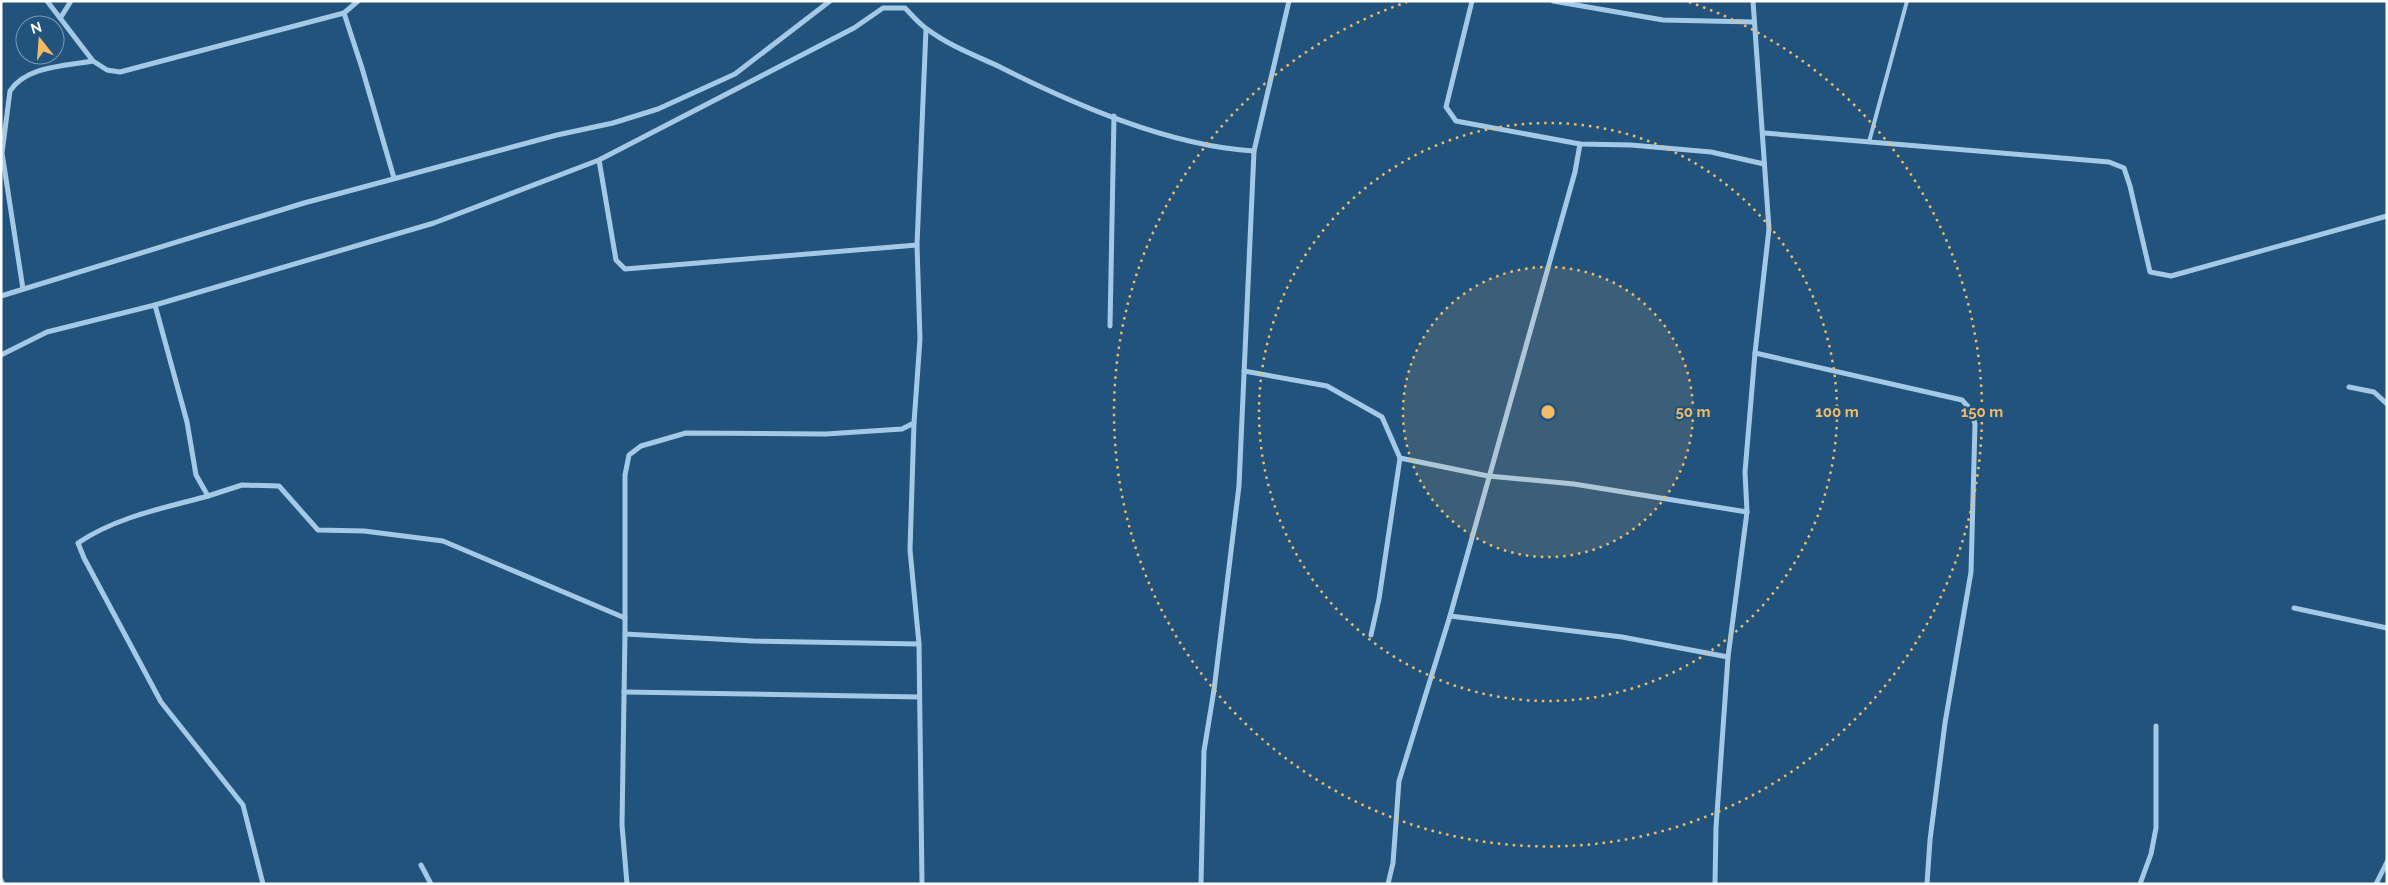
<svg xmlns="http://www.w3.org/2000/svg" width="2388" height="885" viewBox="0 0 2388 885" font-family="Raleway,sans-serif">
  <style>
    .lines { fill: none; stroke-linecap: round; stroke-linejoin: round }
    .lane { stroke: #a4c9e6; stroke-width: 4 }
    .street { stroke: #a4c9e6; stroke-width: 5 }
    .ring { fill: none; stroke: #f3bb66; stroke-width: 2.5; stroke-dasharray: 2.5 5 }
    .centre { fill: #f3bb66; stroke: #21537d; stroke-width: 2.5 }
    .ring-label { font-size: 15px; text-anchor: middle; font-weight: bold; fill: #f3bb66; stroke: #21537d; stroke-width: 4.5; stroke-linejoin: round; paint-order: stroke }
  </style>
  <rect width="100%" height="100%" fill="#21537d"/>
  <g class="lines">
    <!-- lane -->
    <polyline class="lane" points="1869,142 1907,1"/>
    <!-- street -->
    <g class="street">
      <polyline points="47,1 93,61 107,70 120,72 344,13 358,1"/>
      <polyline points="1472,1 1446,107 1456,121 1580,144 1631,145 1711,152 1764,164"/>
      <polyline points="1553,1 1663,20 1754,22"/>
      <polyline points="344,13 362,68 394,178"/>
      <polyline points="61,17 71,1"/>
      <polyline points="1764,133 2109,162 2124,168 2130,186 2150,272 2171,276 2387,216"/>
      <polyline points="599,160 616,260 625,269 917,245"/>
      <path d="M23,289L2,153L10,91C26,66 66,66 93,61"/>
      <polyline points="1,296 304,203 557,135 613,123 658,109 735,74 830,1"/>
      <polyline points="155,305 187,422 196,475 208,496 242,485 279,486 318,530 364,531 443,541 625,618"/>
      <polyline points="1110,326 1114,116"/>
      <polyline points="1755,353 1962,400 1971,410 1975,424 1971,572 1945,723 1930,840 1927,884"/>
      <path d="M1,355L47,332L155,305L434,223L599,160L854,28L883,8H905C912,15 919,24 927,29C948,45 974,55 998,66C1073,104 1169,146 1254,151"/>
      <polyline points="1244,371 1327,386 1382,417 1400,458 1488,476 1574,484 1747,512"/>
      <polyline points="2349,387 2374,392 2387,404"/>
      <polyline points="914,423 910,550 919,644 922,884"/>
      <path d="M208,496C164,508 116,517 78,543L84,558L161,702L243,805L263,884"/>
      <polyline points="2294,608 2387,628"/>
      <polyline points="1450,616 1622,637 1728,657"/>
      <polyline points="625,634 753,641 919,644"/>
      <polyline points="1371,635 1379,599 1400,458"/>
      <polyline points="624,692 919,697"/>
      <polyline points="421,865 431,884"/>
      <polyline points="1,880 3,884"/>
      <polyline points="627,884 622,825 625,634 625,475 629,455 641,446 686,433 826,434 902,429 914,423 920,339 917,245 926,29"/>
      <polyline points="1201,884 1204,751 1214,690 1239,486 1254,151 1289,1"/>
      <polyline points="1388,884 1393,863 1399,781 1450,616 1575,172 1580,144"/>
      <polyline points="1715,884 1716,828 1728,657 1747,512 1745,472 1755,353 1769,229 1753,1"/>
      <polyline points="2140,884 2151,854 2156,828 2156,726"/>
      <polyline points="2376,884 2387,862"/>
    </g>
  </g>
  <!-- distance rings -->
  <circle cx="1548" cy="412" r="145" fill="#f3bb66" fill-opacity=".12"/>
  <g class="ring">
    <circle cx="1548" cy="412" r="145"/>
    <circle cx="1548" cy="412" r="289"/>
    <path d="M1689 2A434 434 0 1 1 1407 2"/>
  </g>
  <circle cx="1548" cy="412" r="8" class="centre"/>
  <g class="ring-label">
    <text x="1693" y="417">50 m</text>
    <text x="1837" y="417">100 m</text>
    <text x="1982" y="417">150 m</text>
  </g>
  <!-- border -->
  <rect width="2388" height="885" fill="none" stroke="#ffffff" stroke-width="5"/>
  <!-- north arrow -->
  <g transform="translate(40 40) rotate(343)"><circle r="24" fill="#21537d" stroke="#7a98b1"/>
  <path d="M0-4L9 19L0 12L-9 19Z" fill="#f3bb66"/>
  <text y="-8" font-size="14" font-weight="bold" text-anchor="middle" fill="#ffffff">N</text>
  </g>
</svg>
